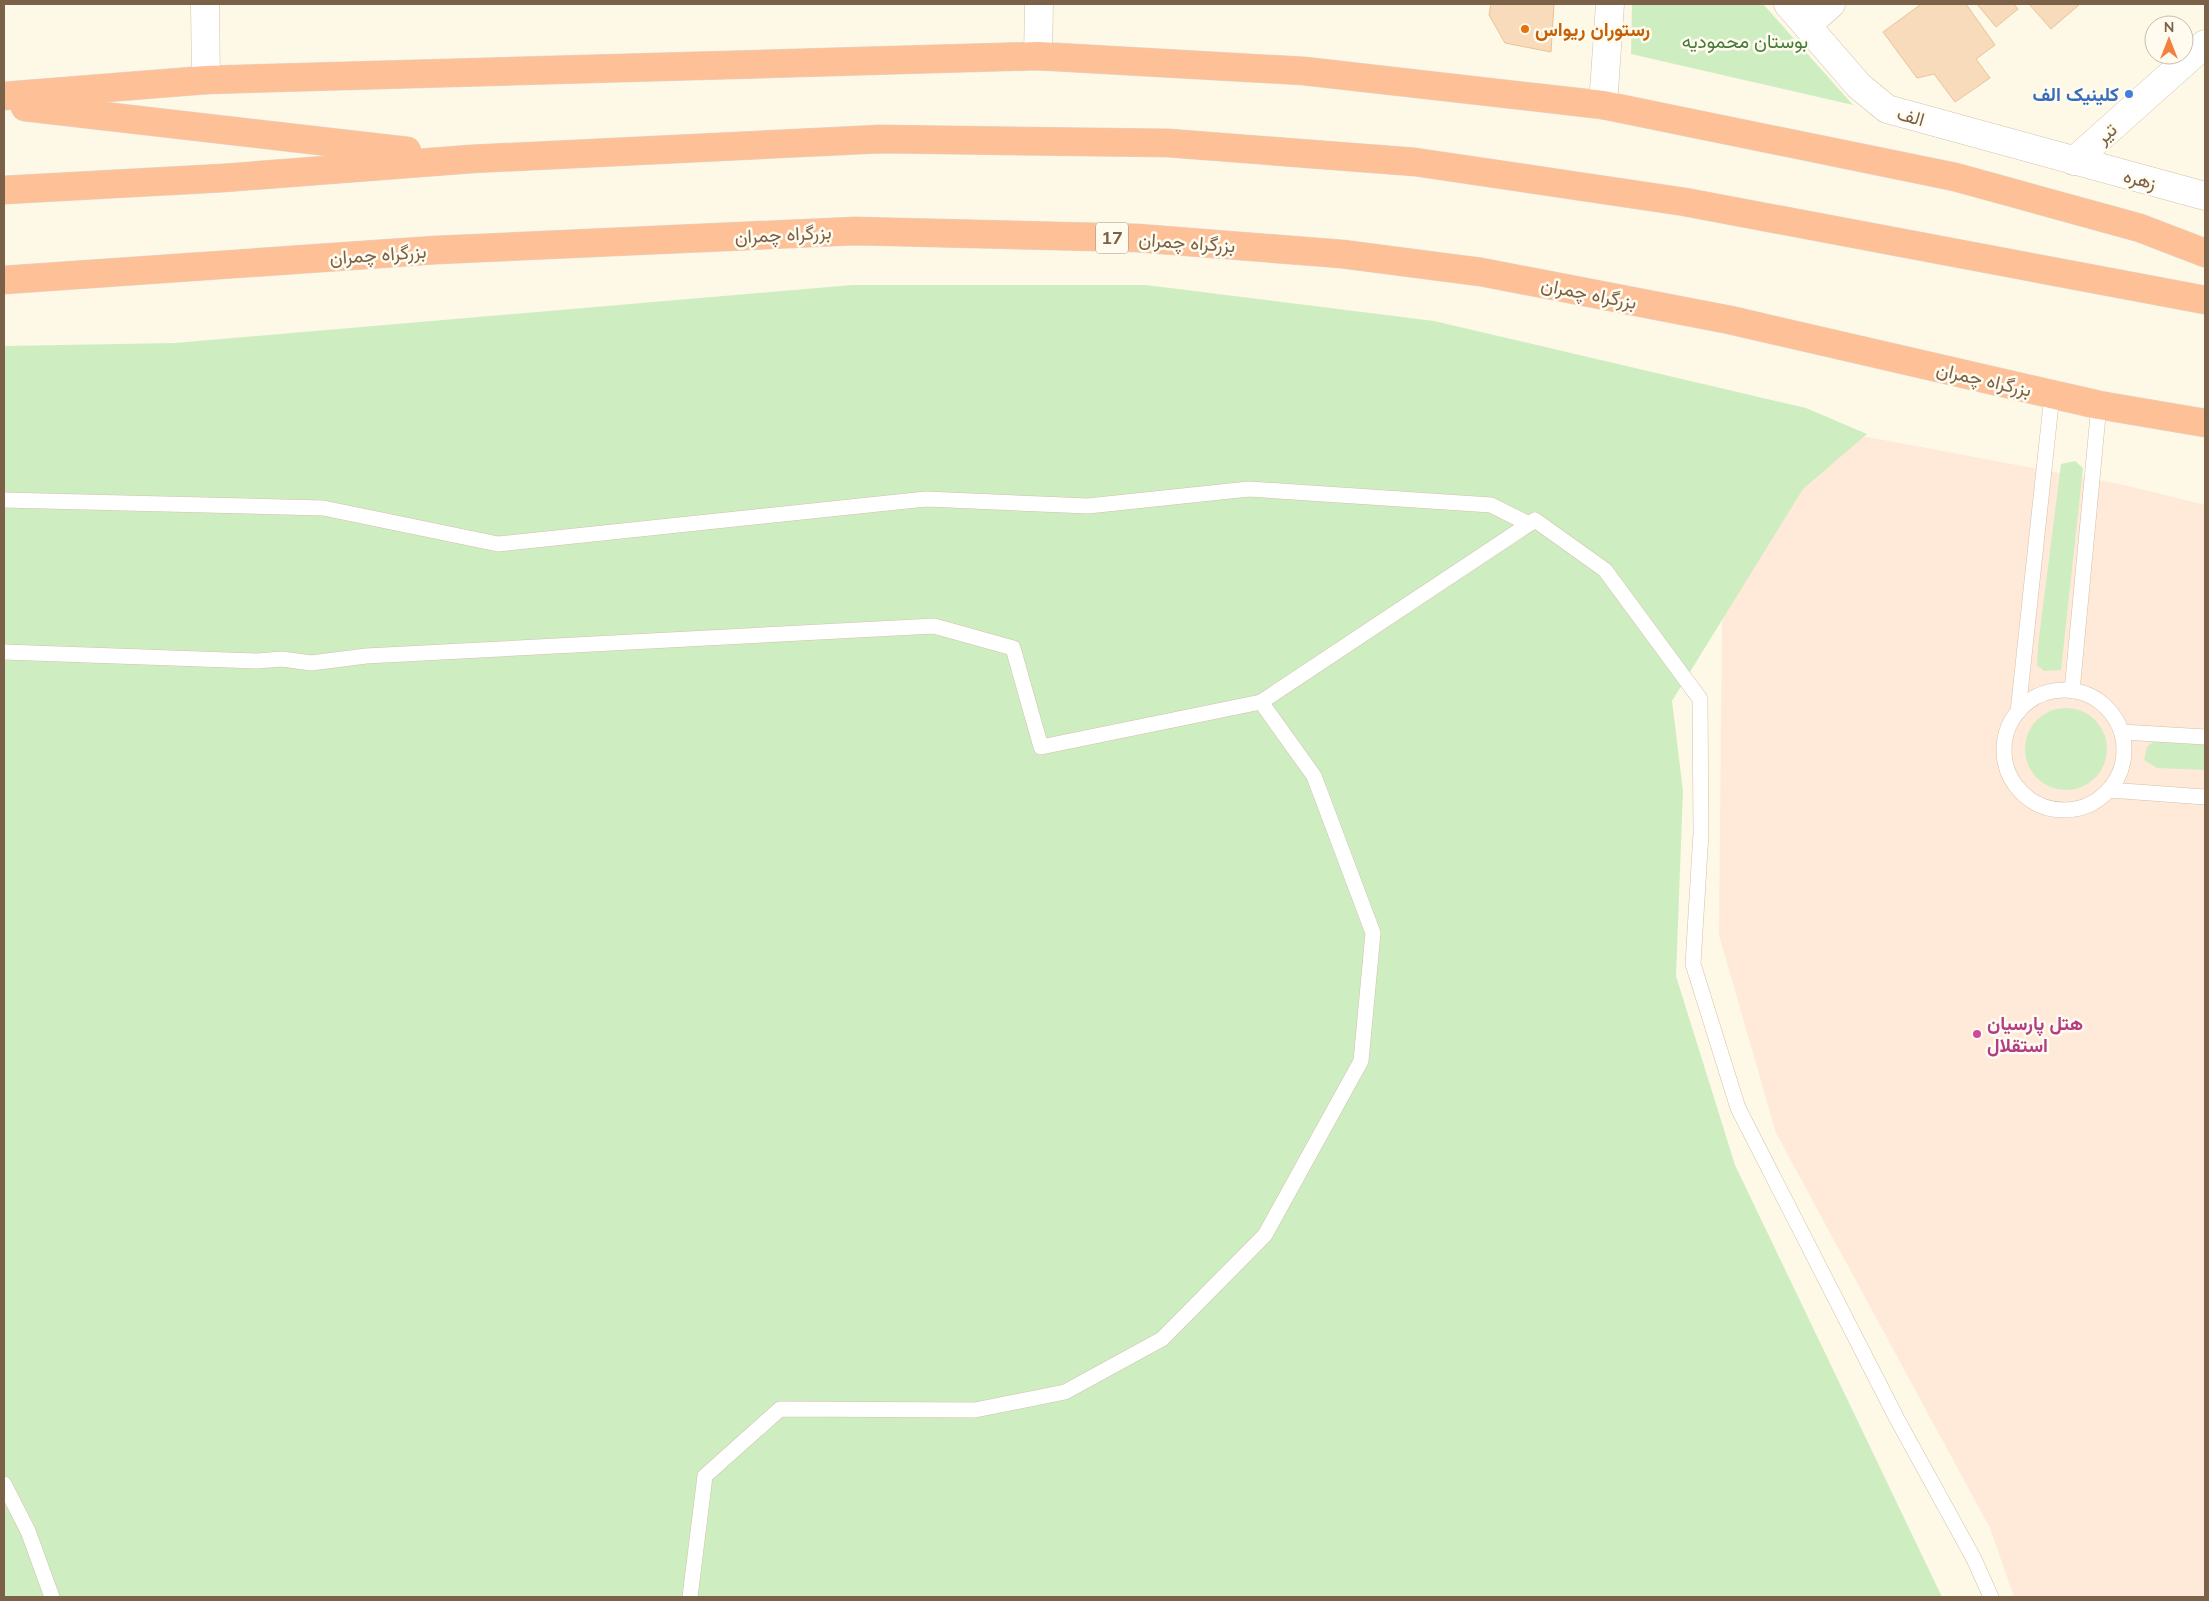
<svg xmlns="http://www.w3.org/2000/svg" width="2209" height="1601" viewBox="0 0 2209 1601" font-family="Mulish,Vazirmatn,sans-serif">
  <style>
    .commercial { fill: #ffe9d9 }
    .green { fill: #ceeec2 }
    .building { fill: #f7dbba; stroke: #ebc399 }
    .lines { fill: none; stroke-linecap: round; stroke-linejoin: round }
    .lane-casing { stroke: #d2c1aa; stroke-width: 16 }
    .street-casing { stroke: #d2c1aa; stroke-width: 29 }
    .secondary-casing { stroke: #d5c2a7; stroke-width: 29 }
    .highway-casing { stroke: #dfd9d3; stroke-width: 29 }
    .lane { stroke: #fff; stroke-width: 15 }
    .street { stroke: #fff; stroke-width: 28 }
    .secondary { stroke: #fff; stroke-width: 28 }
    .highway { stroke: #fec097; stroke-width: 28 }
    .food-dot { fill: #e8710a; stroke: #fffbee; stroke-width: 2 }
    .shop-dot { fill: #3f7fe0; stroke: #fffbee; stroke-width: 2 }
    .hotel-dot { fill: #d1479c; stroke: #fffbee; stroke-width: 2 }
    .labels { text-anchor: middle; stroke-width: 5; stroke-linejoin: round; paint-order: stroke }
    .shield { fill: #fffbee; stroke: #a38f79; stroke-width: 1 }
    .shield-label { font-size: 18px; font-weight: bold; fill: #7b6147 }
    .food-label { font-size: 19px; font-weight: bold; fill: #c56008; stroke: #fffbee; text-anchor: start }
    .park-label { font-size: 19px; fill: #467b3c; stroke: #fffbee }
    .shop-label { font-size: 19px; font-weight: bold; fill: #366cbe; stroke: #fffbee; text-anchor: end }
    .street-label { font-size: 19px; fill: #7b6147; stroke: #fffbee }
    .hotel-label { font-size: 19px; font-weight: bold; fill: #b23c85; stroke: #fffbee; text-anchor: start }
  </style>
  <rect width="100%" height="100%" fill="#fef8e6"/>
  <!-- commercial -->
  <polygon class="commercial" points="1724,410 2124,485 2205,505 2205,1597 2014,1597 1990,1528 1776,1133 1719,935"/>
  <!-- green -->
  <g class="green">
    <polygon points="1632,4 1763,4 1853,105 1631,54"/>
    <polygon points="852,285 1146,285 1434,321 1806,408 1867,434 1803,489 1672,701 1683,791 1676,976 1735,1165 1942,1597 4,1597 4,346 175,343"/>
    <polygon points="2075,461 2083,468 2061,670 2044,671 2037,665 2038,646 2061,464"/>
    <circle cx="2066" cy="749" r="41"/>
    <polygon points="2156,739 2205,744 2205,770 2157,768 2144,760 2147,747"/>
  </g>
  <!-- building -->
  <g class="building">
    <polygon points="1491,4 1554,4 1551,52 1505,43 1489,15"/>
    <polygon points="1919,4 1966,4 1995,45 1976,59 1990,78 1955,102 1934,74 1917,78 1883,32 1920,5"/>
    <polygon points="1977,4 2014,4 2018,9 1996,27"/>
    <polygon points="2029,4 2080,4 2051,29"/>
  </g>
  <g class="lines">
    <defs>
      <g id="lane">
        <polyline points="4,500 323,508 498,544 926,499 1088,506 1249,489 1491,505 1529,524"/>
        <polyline points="4,652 257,661 282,659 311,663 366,656 934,626 1013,648 1041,747 1261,702 1314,776 1373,933 1361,1061 1265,1235 1162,1339 1065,1392 975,1410 780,1409 705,1476 690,1597"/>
        <circle cx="2064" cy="750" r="60"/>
        <polyline points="2072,691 2099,405"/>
        <polyline points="1261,702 1535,520 1605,570 1700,699 1701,833 1693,964 1738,1108 1897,1419 1974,1559 1991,1597"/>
        <polyline points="2018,712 2052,395"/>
        <polyline points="2122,732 2205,737"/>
        <polyline points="2109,790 2205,797"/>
        <polyline points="4,1484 28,1531 52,1597"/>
      </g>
      <g id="street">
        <polyline points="1788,4 1859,86 1887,109 2205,196"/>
        <polyline points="1807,25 1831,4"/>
        <polyline points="2074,161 2205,44"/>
      </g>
      <g id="secondary">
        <polyline points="205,4 206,80"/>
        <polyline points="1038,56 1039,4"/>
        <polyline points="1603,105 1610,4"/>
      </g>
      <g id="highway">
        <polyline points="4,96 206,80 1038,56 1304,71 1603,105 1955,177 2140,228 2205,253"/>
        <polyline points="25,107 407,151"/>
        <polyline points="4,190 223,178 471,159 881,139 1168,143 1415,162 1685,202 2205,300"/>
        <polyline points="4,280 436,250 855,231 1137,238 1342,254 1481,272 1730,320 2099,405 2205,423"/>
      </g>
    </defs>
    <!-- lane casing -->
    <use href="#lane" class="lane-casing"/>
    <!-- street casing -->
    <use href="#street" class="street-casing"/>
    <!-- secondary casing -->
    <use href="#secondary" class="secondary-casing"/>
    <!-- highway casing -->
    <use href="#highway" class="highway-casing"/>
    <!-- lane -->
    <use href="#lane" class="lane"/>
    <!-- street -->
    <use href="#street" class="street"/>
    <!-- secondary -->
    <use href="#secondary" class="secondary"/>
    <!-- highway -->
    <use href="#highway" class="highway"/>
  </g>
  <!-- markers -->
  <circle class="food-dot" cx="1525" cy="29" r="5"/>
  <circle class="shop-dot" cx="2129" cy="94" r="5"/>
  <circle class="hotel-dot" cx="1977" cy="1034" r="5"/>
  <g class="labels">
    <!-- shield labels -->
    <rect class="shield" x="1096" y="222.5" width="32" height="31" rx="4"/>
    <g class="shield-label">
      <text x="1112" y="244">17</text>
    </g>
    <!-- food labels -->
    <g class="food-label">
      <text x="1535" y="36">رستوران ریواس</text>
    </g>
    <!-- park labels -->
    <g class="park-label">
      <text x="1745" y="48">بوستان محمودیه</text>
    </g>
    <!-- shop labels -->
    <g class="shop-label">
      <text x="2119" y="101">کلینیک الف</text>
    </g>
    <!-- street labels -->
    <g class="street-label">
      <text transform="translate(1911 116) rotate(16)" y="7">الف</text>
      <text transform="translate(2106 133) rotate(-42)" y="7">تیر</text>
      <text transform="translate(2140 179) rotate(15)" y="7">زهره</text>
      <text transform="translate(783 234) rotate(-3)" y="7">بزرگراه چمران</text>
      <text transform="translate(1187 242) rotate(4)" y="7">بزرگراه چمران</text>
      <text transform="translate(378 254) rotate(-4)" y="7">بزرگراه چمران</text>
      <text transform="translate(1589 293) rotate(11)" y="7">بزرگراه چمران</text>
      <text transform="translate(1984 379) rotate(13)" y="7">بزرگراه چمران</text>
    </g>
    <!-- hotel labels -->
    <g class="hotel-label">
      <text x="1987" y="1030">هتل پارسیان<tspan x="1987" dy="22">استقلال</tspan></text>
    </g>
  </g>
  <!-- border -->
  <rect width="2209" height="1601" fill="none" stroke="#7b6147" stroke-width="10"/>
  <!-- north arrow -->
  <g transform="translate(2169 40)"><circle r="24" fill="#fffbee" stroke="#cabdab"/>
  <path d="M0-4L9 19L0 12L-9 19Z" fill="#f4803f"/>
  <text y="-8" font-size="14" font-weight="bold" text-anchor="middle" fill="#7b6147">N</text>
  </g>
</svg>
